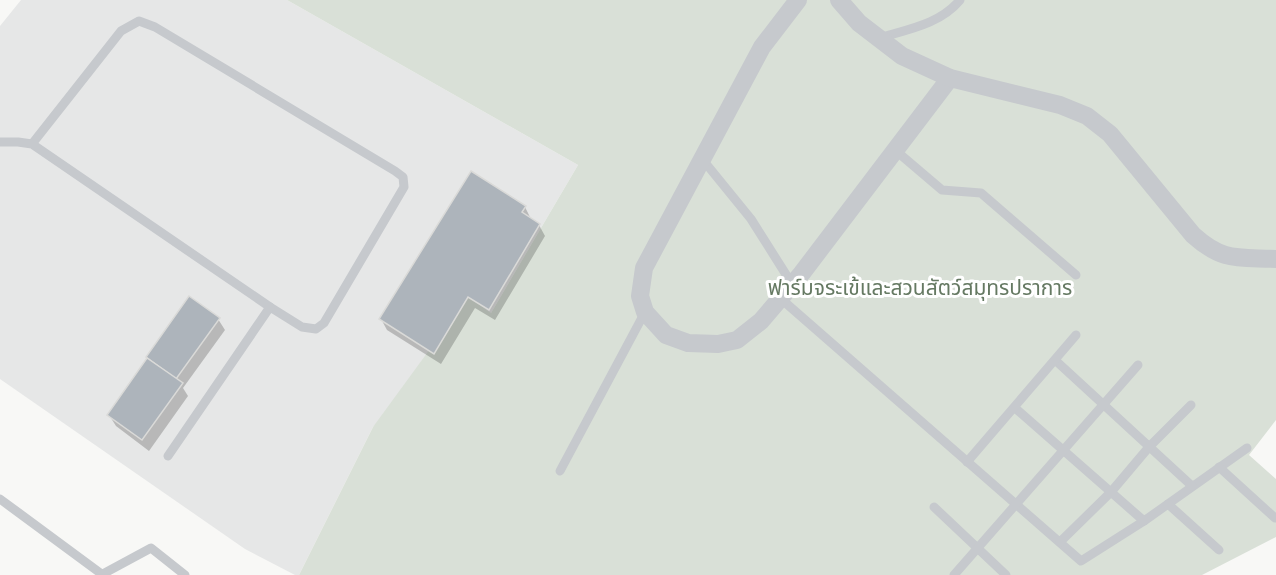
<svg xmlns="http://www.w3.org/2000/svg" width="1276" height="575" viewBox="0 0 1276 575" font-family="Quicksand,'Noto Sans Thai',sans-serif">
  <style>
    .built { fill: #e6e7e7 }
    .green { fill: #d9e0d7 }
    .shadow { fill: #0003 }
    .building { fill: #adb4bb; stroke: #dadad8; stroke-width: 1.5 }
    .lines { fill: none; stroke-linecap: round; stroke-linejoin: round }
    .lane { stroke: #c6c9cd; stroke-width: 9 }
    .street { stroke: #c6c9cd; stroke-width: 18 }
    .labels { text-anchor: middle; stroke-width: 6; stroke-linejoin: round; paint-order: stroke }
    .park-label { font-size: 21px; fill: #657962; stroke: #fff }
  </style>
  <rect width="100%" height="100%" fill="#f8f8f6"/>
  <!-- built -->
  <polygon class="built" points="21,0 287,0 578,165 491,313 373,427 299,575 295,575 245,549 0,379 0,26"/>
  <!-- green -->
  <polygon class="green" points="287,0 1276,0 1276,420 1249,455 1276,479 1276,537 1202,575 299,575 373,427 468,297 491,313 578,165"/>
  <!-- shadow -->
  <g class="shadow">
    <polygon points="525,207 531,219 539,225 545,236 495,320 475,308 441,364 387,330 381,319"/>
    <polygon points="218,319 225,330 183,388 188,396 149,451 116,426 109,415 149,359 148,357"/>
  </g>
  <!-- building -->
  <g class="building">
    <polygon points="471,171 526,206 522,212 540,224 489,310 468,297 434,354 379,319"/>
    <polygon points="189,296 220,318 176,379 146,357"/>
    <polygon points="147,358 183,383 142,440 107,415"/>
  </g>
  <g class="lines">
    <!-- lane -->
    <g class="lane">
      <path d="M879,38C909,29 940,24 960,0"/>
      <polyline points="0,142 18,142 32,144 270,307 302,327 316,329 324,323 404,187 403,177 395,171 155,27 139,21 121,31 32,144"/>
      <polyline points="895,150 942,190 981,193 1076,275"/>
      <polyline points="703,160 751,219 792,284"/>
      <polyline points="780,298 1081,561 1144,521 1247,448"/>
      <polyline points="1055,360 1192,486"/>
      <polyline points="1015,408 1144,521"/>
      <polyline points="168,456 270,307"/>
      <polyline points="967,462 1076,335"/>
      <polyline points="1219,467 1275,518"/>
      <polyline points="560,471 645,312"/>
      <polyline points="0,499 103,575"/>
      <polyline points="1168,504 1219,550"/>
      <polyline points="934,507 1006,575"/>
      <polyline points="1060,542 1111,492 1149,447 1191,405"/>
      <polyline points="101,575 151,548 185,575"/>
      <polyline points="954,575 1138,365"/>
    </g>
    <!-- street -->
    <g class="street">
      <polyline points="798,0 762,47 644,268 640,296 645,312 666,335 688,343 718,344 737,340 761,321 802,273 950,78"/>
      <path d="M839,0L859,23L902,56L950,78L1060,105L1087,116L1110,134L1193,235C1223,262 1237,257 1276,259"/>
    </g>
  </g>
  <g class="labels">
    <!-- park labels -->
    <g class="park-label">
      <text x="920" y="295">ฟาร์มจระเข้และสวนสัตว์สมุทรปราการ</text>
    </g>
  </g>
</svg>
